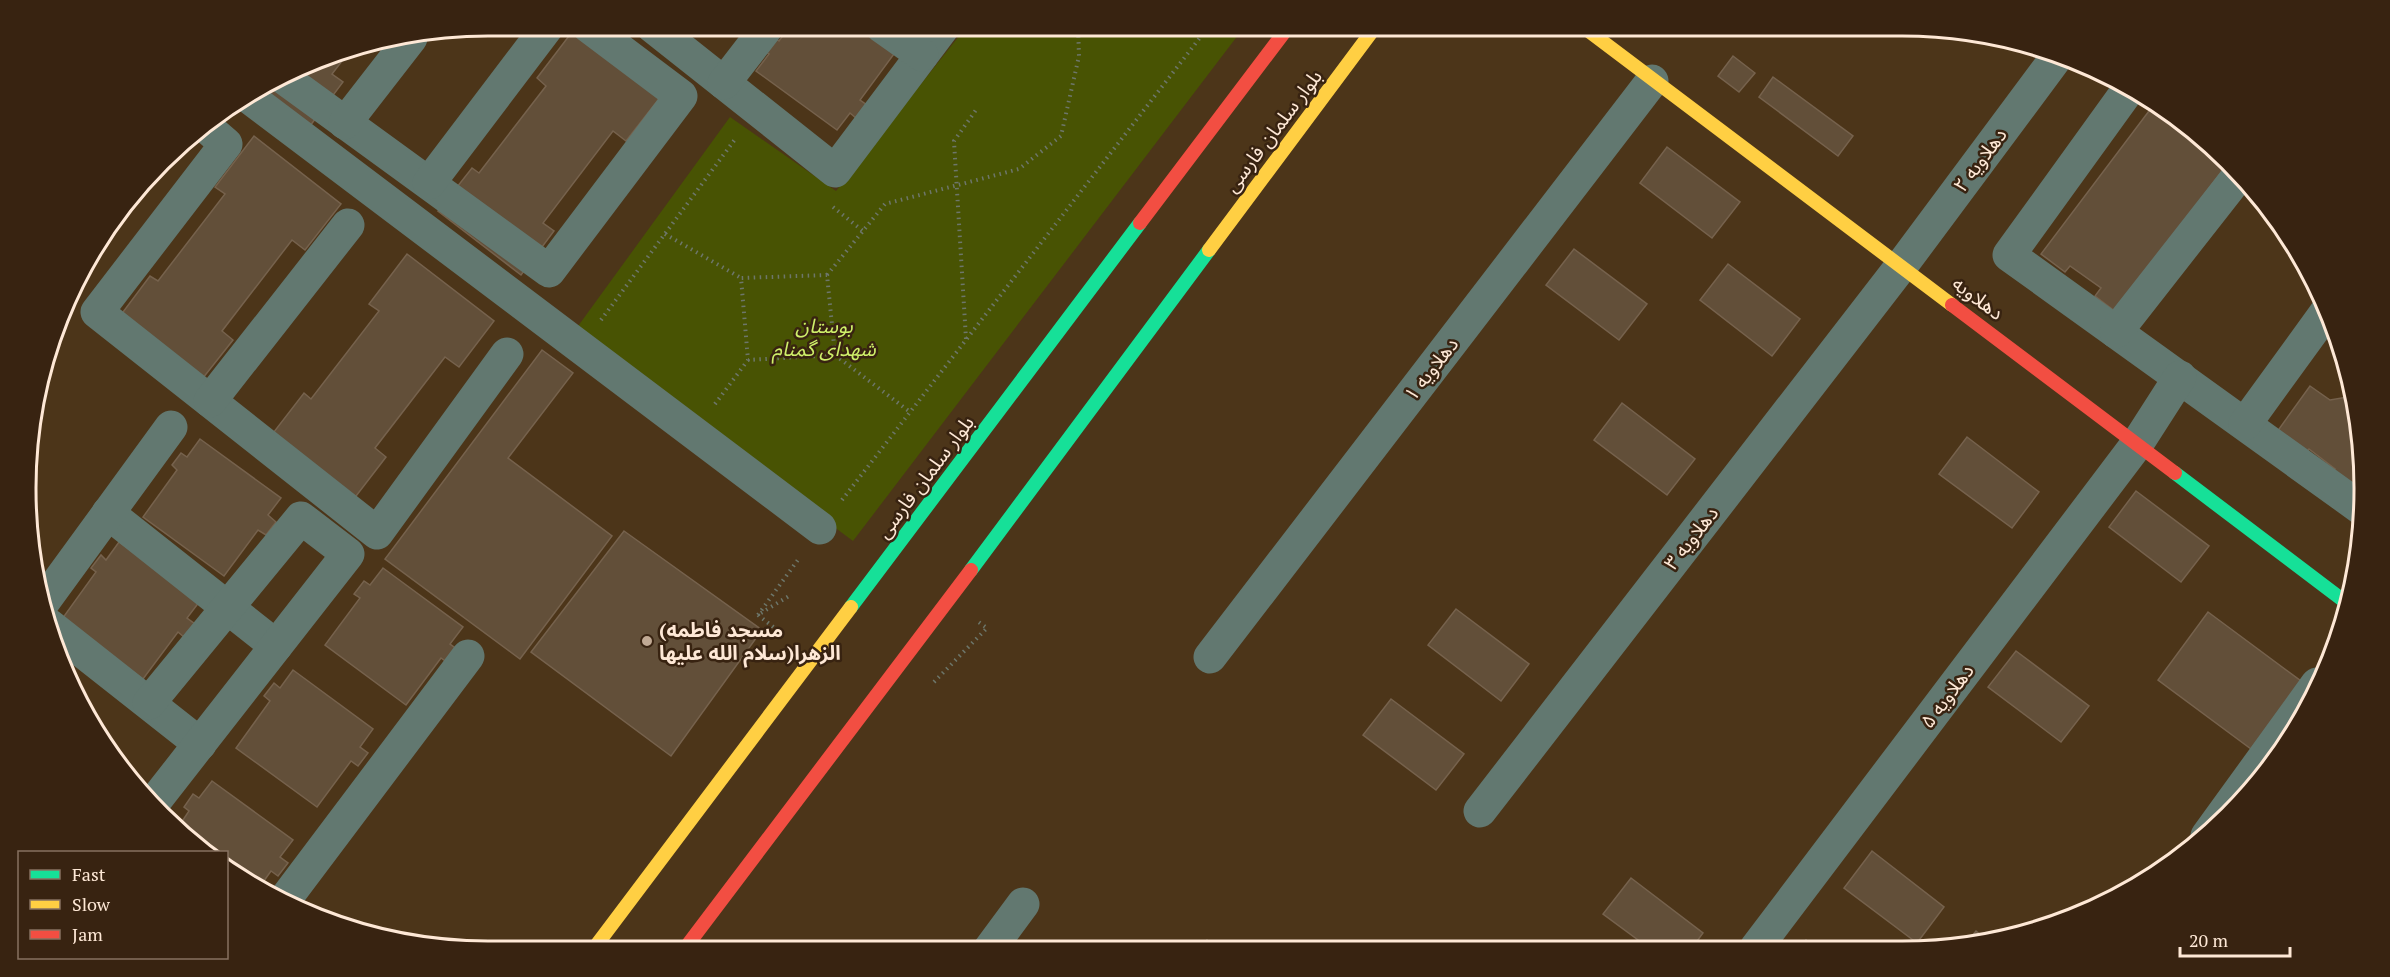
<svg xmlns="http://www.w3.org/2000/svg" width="2390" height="977" viewBox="0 0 2390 977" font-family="'PT Serif','Noto Sans Arabic',serif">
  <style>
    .green { fill: #485303 }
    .building { fill: #624f39; stroke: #76624d; stroke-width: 1.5 }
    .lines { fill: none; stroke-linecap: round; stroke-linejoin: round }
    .path { stroke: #6d766a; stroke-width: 4; stroke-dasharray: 1.5 4.5; stroke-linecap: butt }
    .street { stroke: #627870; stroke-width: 33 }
    .fast { stroke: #16e098; stroke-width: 14 }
    .slow { stroke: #ffcf43; stroke-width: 14 }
    .jam { stroke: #f24e42; stroke-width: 14 }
    .poi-dot { fill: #c0a994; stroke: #382311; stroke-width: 2 }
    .labels { text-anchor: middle; stroke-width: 5; stroke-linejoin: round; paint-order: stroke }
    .street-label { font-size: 20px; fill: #fee8d6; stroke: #382311 }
    .park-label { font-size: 20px; font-style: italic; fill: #cff06a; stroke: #382311 }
    .poi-label { font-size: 20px; font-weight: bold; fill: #fee8d6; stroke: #382311; text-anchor: start }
    .rim { fill: none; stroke: #fee8d6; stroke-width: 3 }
  </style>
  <rect width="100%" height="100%" fill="#4c3519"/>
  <!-- green -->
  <polygon class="green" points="967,26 1245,26 853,541 573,333 730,117 836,191"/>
  <!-- building -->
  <g class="building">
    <polygon points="790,26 857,26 894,54 860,100 867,105 857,119 850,113 837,130 756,71 769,54 763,50 773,37 779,41"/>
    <polygon points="575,28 662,95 626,141 613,131 543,223 554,231 521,275 438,211 472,168 479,173 546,86 537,78"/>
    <polygon points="352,48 332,74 343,82 310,126 259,87 339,50"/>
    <polygon points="1733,56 1755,73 1739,92 1718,76"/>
    <polygon points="1773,77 1853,136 1838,156 1759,97"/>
    <polygon points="2155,103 2207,140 2228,163 2116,312 2095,296 2101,288 2070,266 2065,272 2041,254"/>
    <polygon points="254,136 341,204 305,250 292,240 222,331 233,340 199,383 117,320 150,276 158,281 225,194 215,187"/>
    <polygon points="1667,147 1740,202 1712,238 1640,183"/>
    <polygon points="1574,249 1647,304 1619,340 1546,285"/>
    <polygon points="407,254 494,321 459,367 445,357 375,448 386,457 353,500 270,437 304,393 311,399 379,311 369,304"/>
    <polygon points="1728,264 1800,319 1772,356 1700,300"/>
    <polygon points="542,350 573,373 508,458 612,536 520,659 385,559"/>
    <polygon points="2310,386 2330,400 2353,396 2363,458 2363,487 2356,495 2330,476 2335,469 2309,449 2303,457 2274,436"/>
    <polygon points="1622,403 1695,459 1667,495 1594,440"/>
    <polygon points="1967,437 2039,492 2012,528 1939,474"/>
    <polygon points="200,439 281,498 268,515 276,522 266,535 258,530 224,576 143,517 177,470 172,465 181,453 187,457"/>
    <polygon points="2136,491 2209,546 2181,582 2109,527"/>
    <polygon points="624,531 762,630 671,756 531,652"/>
    <polygon points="119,542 200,601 187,618 195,624 185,638 178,632 143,679 62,619 96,572 91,568 101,555 106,560"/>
    <polygon points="383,568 463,627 450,644 458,650 448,663 441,658 406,705 325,645 360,598 354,594 364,581 370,585"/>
    <polygon points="1456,609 1529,664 1501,701 1428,645"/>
    <polygon points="2208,612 2301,681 2251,749 2158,680"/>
    <polygon points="2016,651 2089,706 2061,742 1988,687"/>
    <polygon points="293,670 373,729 360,747 368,753 358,766 351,761 317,807 236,748 270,701 264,696 274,683 280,688"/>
    <polygon points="1391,699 1464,754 1436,790 1363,735"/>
    <polygon points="212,781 293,840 280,857 288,863 278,876 271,871 261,885 226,866 226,852 203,852 179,826 189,811 184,807 193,794 199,798"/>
    <polygon points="1872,851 1944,907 1917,943 1844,888"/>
    <polygon points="1631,878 1703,933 1692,948 1649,948 1603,914"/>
    <polygon points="1976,931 1987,940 1963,947"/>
    <polygon points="1207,940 1219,950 1200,950"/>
    <polygon points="1806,940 1816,948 1800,948"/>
  </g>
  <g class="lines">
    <!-- path -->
    <g class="path">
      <polyline points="833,207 863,231"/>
      <polyline points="665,234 741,278"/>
      <polyline points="827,275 885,204 1019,169 1061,136 1079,56 1078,26"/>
      <polyline points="601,320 736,138"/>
      <polyline points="966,339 954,141 976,110"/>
      <polyline points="835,355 910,412"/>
      <polyline points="715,404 748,360 741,278 827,275 835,355 748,360"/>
      <polyline points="842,500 1209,26"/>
      <polyline points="761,613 789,596"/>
      <polyline points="758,615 800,557"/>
      <polyline points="758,615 786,637"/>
      <polyline points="934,682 987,628 977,621"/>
    </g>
    <!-- street -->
    <g class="street">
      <polyline points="652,26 835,171 944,26"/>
      <polyline points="881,26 922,55"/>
      <polyline points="281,76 549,271 681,96 588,26"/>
      <polyline points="724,83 768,26"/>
      <polyline points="2131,86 2009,255 2362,509"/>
      <polyline points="246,95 820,528"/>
      <polyline points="345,123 411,38"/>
      <polyline points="204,125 226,144 97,312 377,533 507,354"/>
      <polyline points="429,183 548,26"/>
      <polyline points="2116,332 2239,175"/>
      <polyline points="210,401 348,225"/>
      <polyline points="2245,424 2327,311"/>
      <polyline points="108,513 276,646"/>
      <polyline points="42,604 171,427"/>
      <polyline points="49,625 200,744"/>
      <polyline points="1210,657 1652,81"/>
      <polyline points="149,703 301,518 348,554 155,801"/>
      <polyline points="1480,811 1902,265 2059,54"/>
      <polyline points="2207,836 2317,684"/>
      <polyline points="286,898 468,656"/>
      <polyline points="1756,948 2137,444 2180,377"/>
      <polyline points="989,950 1023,904"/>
    </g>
    <!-- fast -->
    <g class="fast">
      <polyline points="2175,473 2348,604"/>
      <polyline points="971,570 1209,250"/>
      <polyline points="851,607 1140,223"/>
    </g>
    <!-- slow -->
    <g class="slow">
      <polyline points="1582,26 1952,305"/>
      <polyline points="1209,250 1376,26"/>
      <polyline points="592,951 851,607"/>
    </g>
    <!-- jam -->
    <g class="jam">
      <polyline points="1140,223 1289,26"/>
      <polyline points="1952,305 2175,473"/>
      <polyline points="683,951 971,570"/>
    </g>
  </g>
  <!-- markers -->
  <circle class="poi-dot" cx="647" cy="641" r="6"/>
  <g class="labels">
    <!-- street labels -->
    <g class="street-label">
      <text transform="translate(1273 131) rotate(-53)" y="7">بلوار سلمان فارسی</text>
      <text transform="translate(1980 160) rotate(-53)" y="7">دهلاویه ۲</text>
      <text transform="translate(1978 298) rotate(37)" y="7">دهلاویه</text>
      <text transform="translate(1431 369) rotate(-52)" y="7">دهلاویه ۱</text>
      <text transform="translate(925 477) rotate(-53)" y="7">بلوار سلمان فارسی</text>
      <text transform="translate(1691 538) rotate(-52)" y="7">دهلاویه ۳</text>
      <text transform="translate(1947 696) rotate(-53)" y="7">دهلاویه ۵</text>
    </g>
    <!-- park labels -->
    <g class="park-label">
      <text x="824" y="333">بوستان<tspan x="824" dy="23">شهدای گمنام</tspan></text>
    </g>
    <!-- poi labels -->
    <g class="poi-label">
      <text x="659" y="637">(مسجد فاطمه<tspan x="659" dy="23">الزهرا(سلام الله علیها</tspan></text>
    </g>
  </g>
  <!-- crop -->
  <path d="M0 0H2390V977H0ZM488 36H1902A452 452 0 0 1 2354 488V489A452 452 0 0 1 1902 941H488A452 452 0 0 1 36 489V488A452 452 0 0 1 488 36Z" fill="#382311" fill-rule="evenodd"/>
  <path class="rim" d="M488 36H1902A452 452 0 0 1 2354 488V489A452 452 0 0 1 1902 941H488A452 452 0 0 1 36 489V488A452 452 0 0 1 488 36Z"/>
  <!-- legend -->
  <rect x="18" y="851" width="210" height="108" fill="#382311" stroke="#877260" stroke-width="1.5"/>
  <rect x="30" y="870" width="30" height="9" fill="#16e098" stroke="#877260" stroke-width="1.5"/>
  <text x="72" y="881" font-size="18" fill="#fee8d6">Fast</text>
  <rect x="30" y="900" width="30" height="9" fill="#ffcf43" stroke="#877260" stroke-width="1.5"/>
  <text x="72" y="911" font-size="18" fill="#fee8d6">Slow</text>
  <rect x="30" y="930" width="30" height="9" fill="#f24e42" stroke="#877260" stroke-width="1.5"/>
  <text x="72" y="941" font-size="18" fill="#fee8d6">Jam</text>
  <!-- scale -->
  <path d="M2180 947v9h110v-9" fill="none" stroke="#fee8d6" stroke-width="3"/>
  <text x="2189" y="947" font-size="18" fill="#fee8d6" stroke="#382311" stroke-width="4.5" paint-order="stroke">20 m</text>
</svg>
